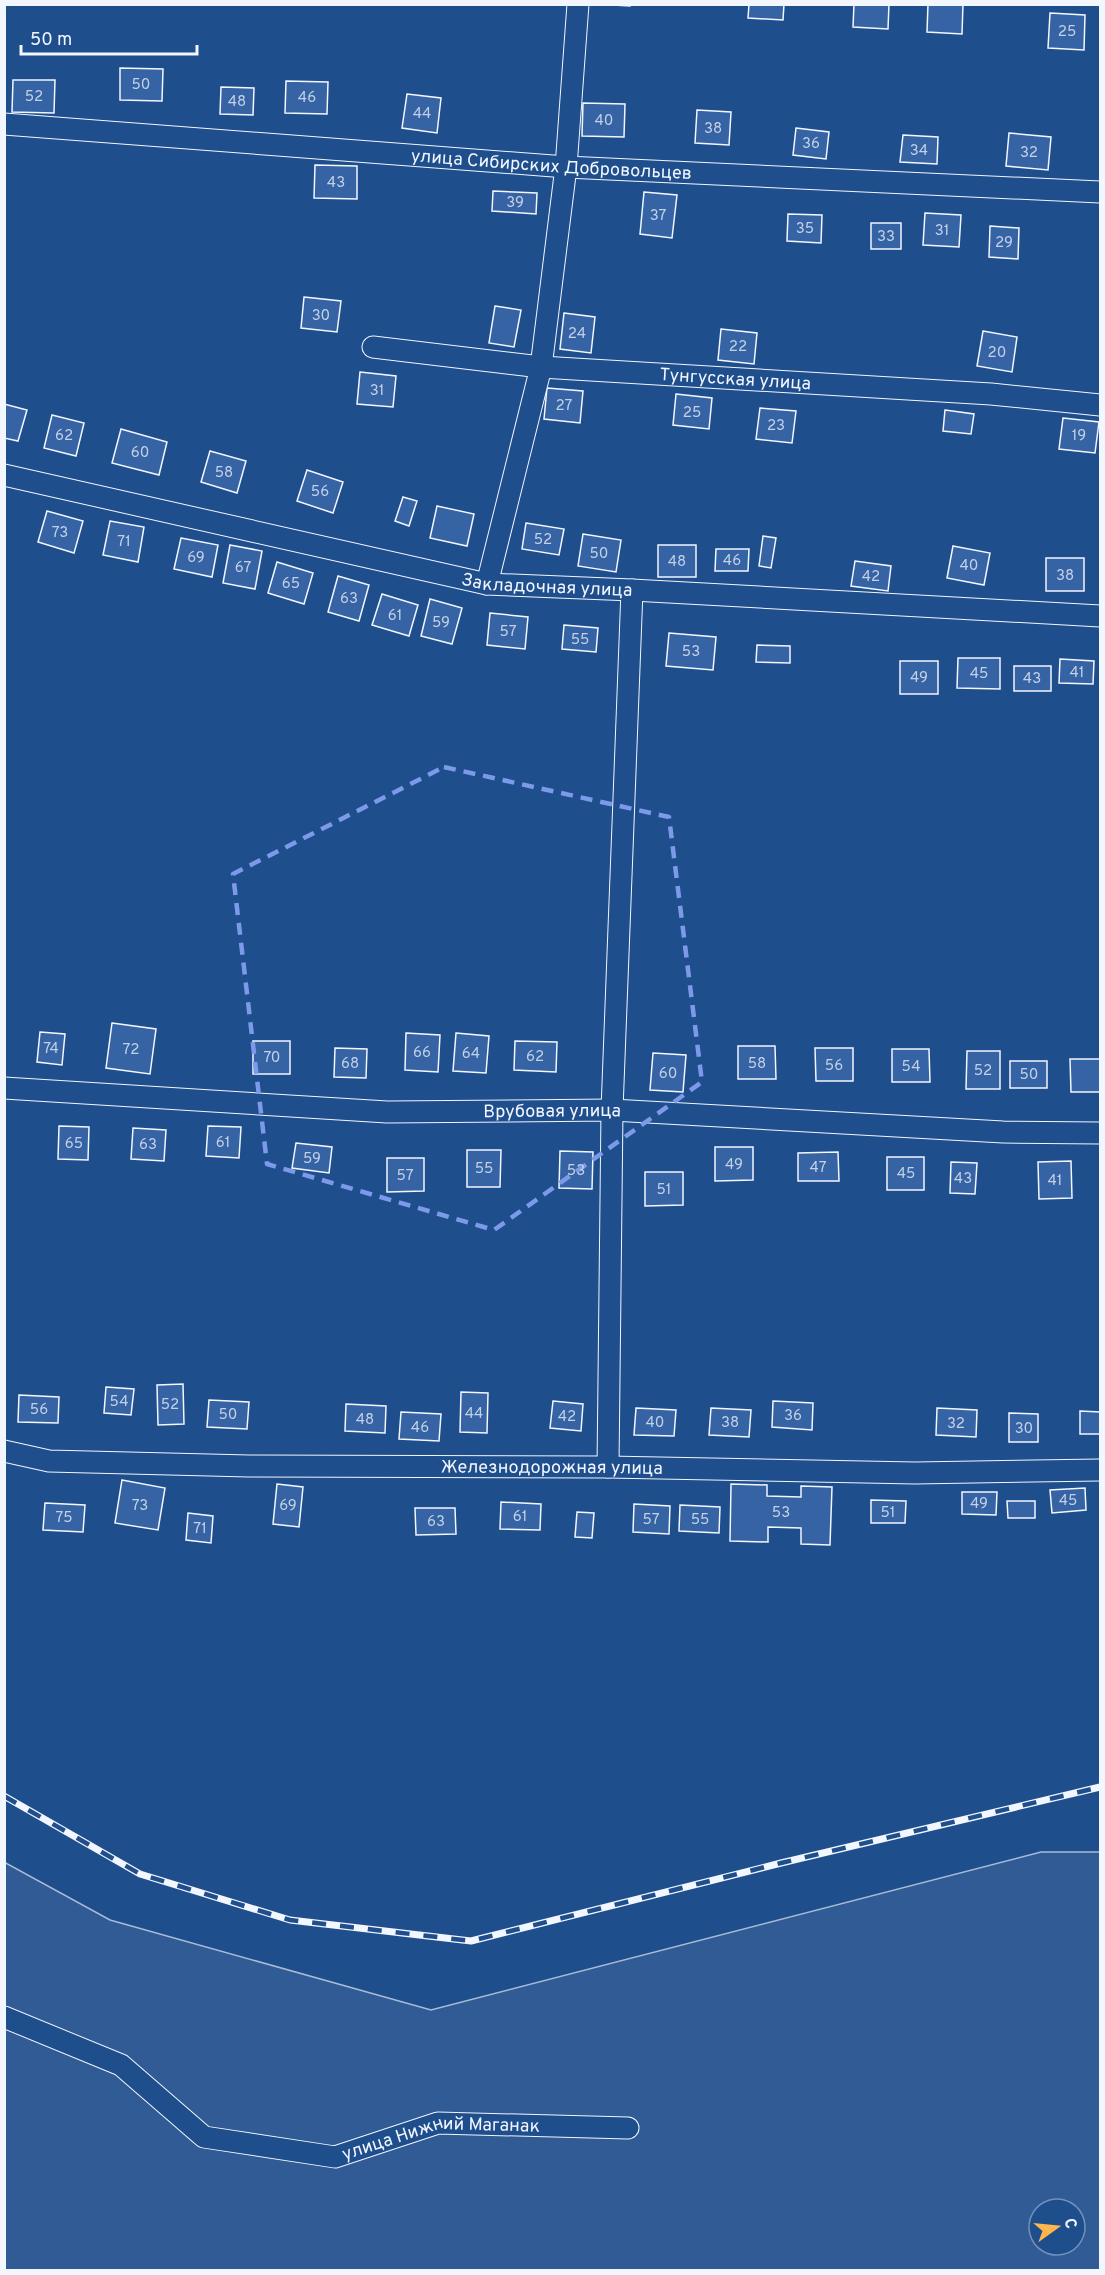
<svg xmlns="http://www.w3.org/2000/svg" width="1105" height="2275" viewBox="0 0 1105 2275" font-family="Overpass,sans-serif">
  <style>
    .built { fill: #305b95; stroke: #a8bbd7; stroke-width: 1.5; fill-rule: evenodd }
    .building { fill: #3563a3; stroke: #f2f6ff; stroke-width: 1.5 }
    .lines { fill: none; stroke-linecap: round; stroke-linejoin: round }
    .minor-casing { stroke: #f2f6ff; stroke-width: 23 }
    .minor { stroke: #1f4e8c; stroke-width: 21 }
    .rail-casing { stroke: #f2f6ff; stroke-width: 7 }
    .rail { stroke: #1f4e8c; stroke-width: 4.5; stroke-dasharray: 14; stroke-linecap: butt }
    .marked { fill: none; stroke: #7d9aea; stroke-width: 4.5; stroke-dasharray: 12 8; stroke-linejoin: round }
    .labels { text-anchor: middle; stroke-width: 4.5; stroke-linejoin: round; paint-order: stroke }
    .number-label { font-size: 15px; fill: #c3d1e8 }
    .street-label { font-size: 18px; fill: #f2f6ff; stroke: #1f4e8c }
  </style>
  <rect width="100%" height="100%" fill="#1f4e8c"/>
  <!-- built -->
  <path class="built" d="M1041,1852H1100V2270H5L4,1862L110,1920L431,2010ZM1039,2209H1075V2245H1039Z"/>
  <!-- building -->
  <g class="building">
    <polygon points="595,4 630,4 630,6"/>
    <polygon points="749,4 784,4 783,20 748,18"/>
    <polygon points="854,4 889,4 888,29 853,27"/>
    <polygon points="928,4 963,4 962,34 927,32"/>
    <polygon points="1050,13 1085,15 1084,50 1048,48"/>
    <polygon points="120,68 163,69 162,101 120,100"/>
    <polygon points="13,80 55,80 54,113 12,112"/>
    <polygon points="286,81 328,82 327,114 285,113"/>
    <polygon points="221,87 254,88 253,115 220,114"/>
    <polygon points="407,94 441,98 437,133 402,128"/>
    <polygon points="583,103 625,104 624,137 582,136"/>
    <polygon points="697,110 731,112 729,145 695,143"/>
    <polygon points="796,128 829,132 826,159 793,155"/>
    <polygon points="1009,133 1051,137 1048,170 1006,166"/>
    <polygon points="903,135 938,137 937,164 900,162"/>
    <polygon points="315,165 357,166 357,199 314,198"/>
    <polygon points="493,191 537,193 536,214 492,211"/>
    <polygon points="644,192 677,195 672,238 640,234"/>
    <polygon points="925,213 961,215 959,247 923,245"/>
    <polygon points="788,214 822,215 821,243 787,241"/>
    <rect x="871" y="223" width="30" height="26"/>
    <polygon points="990,226 1019,228 1018,259 989,257"/>
    <polygon points="304,297 341,301 337,332 301,328"/>
    <polygon points="495,306 521,310 514,347 489,343"/>
    <polygon points="564,313 595,317 591,353 560,349"/>
    <polygon points="721,329 757,333 754,364 718,360"/>
    <polygon points="983,331 1017,337 1012,372 977,366"/>
    <polygon points="360,372 396,376 393,407 357,404"/>
    <polygon points="547,388 583,391 580,423 544,419"/>
    <polygon points="676,394 712,398 709,429 673,425"/>
    <polygon points="4,404 27,410 18,441 4,438"/>
    <polygon points="760,408 796,411 792,443 756,439"/>
    <polygon points="945,410 974,414 971,434 943,431"/>
    <polygon points="52,415 84,423 76,456 44,448"/>
    <polygon points="1063,418 1099,422 1095,453 1059,449"/>
    <polygon points="121,429 167,442 159,475 112,463"/>
    <polygon points="210,451 246,461 237,493 201,482"/>
    <polygon points="307,470 343,482 333,513 297,501"/>
    <polygon points="403,497 417,501 409,526 395,521"/>
    <polygon points="437,506 474,514 467,546 430,538"/>
    <polygon points="47,511 83,521 74,553 38,542"/>
    <polygon points="110,521 144,527 138,562 103,555"/>
    <polygon points="526,523 564,529 559,555 522,549"/>
    <polygon points="583,534 621,540 616,572 578,566"/>
    <polygon points="763,536 776,538 771,568 759,566"/>
    <polygon points="181,538 218,545 212,577 174,569"/>
    <polygon points="230,545 262,551 255,589 223,583"/>
    <rect x="658" y="545" width="38" height="32"/>
    <polygon points="953,546 990,553 984,585 947,578"/>
    <polygon points="716,549 749,549 748,571 715,571"/>
    <rect x="1046" y="558" width="38" height="33"/>
    <polygon points="855,561 891,566 888,591 851,586"/>
    <polygon points="277,562 313,573 304,604 268,593"/>
    <polygon points="338,576 369,585 359,621 328,612"/>
    <polygon points="382,594 418,605 409,636 372,625"/>
    <polygon points="430,599 462,608 452,644 421,636"/>
    <polygon points="490,613 528,617 525,649 487,645"/>
    <polygon points="564,625 598,628 596,652 562,649"/>
    <polygon points="669,633 716,637 713,670 666,666"/>
    <polygon points="757,645 790,646 790,663 756,662"/>
    <polygon points="958,658 1000,658 1000,689 957,688"/>
    <polygon points="1060,659 1094,661 1093,684 1059,683"/>
    <rect x="900" y="661" width="38" height="33"/>
    <rect x="1014" y="666" width="37" height="25"/>
    <polygon points="112,1023 156,1029 150,1074 106,1068"/>
    <polygon points="40,1032 65,1034 62,1065 37,1062"/>
    <polygon points="406,1033 440,1035 438,1072 405,1070"/>
    <polygon points="456,1033 489,1036 486,1073 453,1071"/>
    <rect x="253" y="1041" width="37" height="33"/>
    <polygon points="515,1041 557,1042 556,1072 514,1070"/>
    <polygon points="738,1046 775,1046 776,1079 738,1079"/>
    <polygon points="335,1048 367,1049 366,1078 334,1077"/>
    <polygon points="815,1048 853,1048 853,1081 816,1081"/>
    <polygon points="892,1049 929,1049 930,1082 892,1082"/>
    <polygon points="967,1051 1000,1051 1000,1089 966,1089"/>
    <polygon points="653,1053 686,1055 683,1092 650,1090"/>
    <polygon points="1070,1059 1100,1059 1100,1092 1071,1092"/>
    <rect x="1010" y="1061" width="37" height="27"/>
    <polygon points="59,1126 89,1127 88,1160 58,1159"/>
    <polygon points="208,1126 241,1127 239,1158 206,1156"/>
    <polygon points="133,1128 166,1130 164,1161 131,1159"/>
    <polygon points="296,1143 332,1147 329,1173 292,1168"/>
    <polygon points="715,1147 753,1147 753,1180 715,1181"/>
    <polygon points="467,1150 501,1150 500,1187 467,1187"/>
    <polygon points="560,1151 593,1152 592,1189 559,1188"/>
    <polygon points="838,1152 839,1181 798,1181 798,1153"/>
    <rect x="887" y="1157" width="37" height="33"/>
    <polygon points="387,1158 424,1158 424,1191 387,1192"/>
    <polygon points="1071,1161 1072,1198 1039,1199 1038,1162"/>
    <polygon points="951,1162 977,1163 975,1194 950,1193"/>
    <polygon points="645,1172 683,1172 683,1205 645,1206"/>
    <polygon points="183,1384 184,1424 158,1425 157,1385"/>
    <polygon points="106,1387 134,1389 131,1415 104,1413"/>
    <polygon points="461,1392 488,1393 487,1433 460,1432"/>
    <polygon points="19,1395 59,1397 58,1423 18,1422"/>
    <polygon points="209,1400 249,1402 247,1429 207,1427"/>
    <polygon points="553,1401 583,1404 581,1431 550,1428"/>
    <polygon points="773,1401 813,1403 812,1430 772,1427"/>
    <polygon points="346,1404 386,1406 385,1433 345,1431"/>
    <polygon points="636,1408 676,1410 674,1436 634,1435"/>
    <polygon points="711,1408 751,1410 749,1437 709,1435"/>
    <polygon points="937,1408 977,1410 976,1437 936,1435"/>
    <polygon points="1080,1411 1100,1412 1100,1434 1080,1434"/>
    <polygon points="401,1412 441,1414 439,1441 399,1439"/>
    <polygon points="1009,1413 1038,1414 1038,1442 1009,1442"/>
    <polygon points="122,1480 165,1488 158,1530 115,1523"/>
    <polygon points="277,1484 303,1487 299,1527 273,1524"/>
    <polygon points="731,1484 767,1485 767,1496 801,1497 801,1486 832,1487 830,1545 801,1544 801,1528 768,1527 768,1542 730,1541"/>
    <polygon points="1085,1488 1086,1510 1052,1513 1050,1490"/>
    <polygon points="962,1492 997,1492 996,1515 962,1514"/>
    <polygon points="871,1500 906,1501 905,1523 871,1523"/>
    <polygon points="1007,1501 1035,1501 1035,1518 1008,1518"/>
    <polygon points="501,1502 541,1504 540,1530 500,1529"/>
    <polygon points="45,1503 85,1505 83,1532 43,1530"/>
    <polygon points="634,1504 670,1506 669,1534 633,1532"/>
    <polygon points="680,1505 720,1507 719,1533 679,1531"/>
    <polygon points="415,1508 455,1508 456,1534 416,1535"/>
    <polygon points="577,1512 594,1513 592,1538 575,1537"/>
    <polygon points="188,1513 213,1516 211,1543 186,1540"/>
  </g>
  <g class="lines">
    <defs>
      <g id="minor">
        <path id="s1" d="M4,124L566,167L1100,192"/>
        <path id="s2" d="M373,347L541,367L991,394L1100,405"/>
        <path id="s3" d="M4,475L487,584L632,590L1100,616"/>
        <polyline points="487,584 541,367 566,167 578,4"/>
        <path id="s4" d="M4,1088L387,1112L612,1110L1003,1132L1100,1133"/>
        <path id="s5" d="M4,1451L49,1461L249,1466L608,1467L915,1473L1100,1470"/>
        <polyline points="608,1467 612,1110 632,590"/>
        <path id="s6" d="M4,2017L121,2065L204,2137L335,2157L438,2123L628,2128"/>
      </g>
    </defs>
    <!-- minor casing -->
    <use href="#minor" class="minor-casing"/>
    <!-- minor -->
    <use href="#minor" class="minor"/>
    <defs>
      <polyline id="rail" points="4,1796 140,1874 290,1920 471,1941 781,1863 1100,1787"/>
    </defs>
    <!-- rail casing -->
    <use href="#rail" class="rail-casing"/>
    <!-- rail -->
    <use href="#rail" class="rail"/>
  </g>
  <!-- marked area -->
  <path class="marked" d="M444,767L669,817L702,1082L494,1230L267,1164L233,874Z"/>
  <g class="labels">
    <!-- number labels -->
    <g class="number-label">
      <text x="1067" y="36">25</text>
      <text x="141" y="89">50</text>
      <text x="34" y="101">52</text>
      <text x="307" y="102">46</text>
      <text x="237" y="106">48</text>
      <text x="422" y="118">44</text>
      <text x="604" y="125">40</text>
      <text x="713" y="133">38</text>
      <text x="811" y="148">36</text>
      <text x="919" y="155">34</text>
      <text x="1029" y="157">32</text>
      <text x="336" y="187">43</text>
      <text x="515" y="207">39</text>
      <text x="658" y="220">37</text>
      <text x="805" y="233">35</text>
      <text x="942" y="235">31</text>
      <text x="886" y="241">33</text>
      <text x="1004" y="247">29</text>
      <text x="321" y="320">30</text>
      <text x="577" y="338">24</text>
      <text x="738" y="351">22</text>
      <text x="997" y="357">20</text>
      <text x="377" y="395">31</text>
      <text x="564" y="410">27</text>
      <text x="692" y="417">25</text>
      <text x="776" y="430">23</text>
      <text x="64" y="440">62</text>
      <text x="1079" y="440">19</text>
      <text x="140" y="457">60</text>
      <text x="224" y="477">58</text>
      <text x="320" y="496">56</text>
      <text x="60" y="537">73</text>
      <text x="543" y="544">52</text>
      <text x="124" y="546">71</text>
      <text x="599" y="558">50</text>
      <text x="196" y="562">69</text>
      <text x="732" y="565">46</text>
      <text x="677" y="566">48</text>
      <text x="969" y="570">40</text>
      <text x="243" y="572">67</text>
      <text x="1065" y="580">38</text>
      <text x="871" y="581">42</text>
      <text x="291" y="588">65</text>
      <text x="349" y="603">63</text>
      <text x="395" y="620">61</text>
      <text x="441" y="627">59</text>
      <text x="508" y="636">57</text>
      <text x="580" y="644">55</text>
      <text x="691" y="656">53</text>
      <text x="1077" y="677">41</text>
      <text x="979" y="678">45</text>
      <text x="919" y="682">49</text>
      <text x="1032" y="683">43</text>
      <text x="51" y="1053">74</text>
      <text x="131" y="1054">72</text>
      <text x="422" y="1057">66</text>
      <text x="471" y="1058">64</text>
      <text x="535" y="1061">62</text>
      <text x="272" y="1062">70</text>
      <text x="350" y="1068">68</text>
      <text x="757" y="1068">58</text>
      <text x="834" y="1070">56</text>
      <text x="911" y="1071">54</text>
      <text x="983" y="1075">52</text>
      <text x="668" y="1078">60</text>
      <text x="1029" y="1079">50</text>
      <text x="223" y="1147">61</text>
      <text x="74" y="1148">65</text>
      <text x="148" y="1149">63</text>
      <text x="312" y="1163">59</text>
      <text x="734" y="1169">49</text>
      <text x="818" y="1172">47</text>
      <text x="484" y="1173">55</text>
      <text x="576" y="1175">53</text>
      <text x="906" y="1178">45</text>
      <text x="405" y="1180">57</text>
      <text x="963" y="1183">43</text>
      <text x="1055" y="1185">41</text>
      <text x="664" y="1194">51</text>
      <text x="119" y="1406">54</text>
      <text x="170" y="1409">52</text>
      <text x="39" y="1414">56</text>
      <text x="474" y="1418">44</text>
      <text x="228" y="1419">50</text>
      <text x="793" y="1420">36</text>
      <text x="567" y="1421">42</text>
      <text x="365" y="1424">48</text>
      <text x="655" y="1427">40</text>
      <text x="730" y="1427">38</text>
      <text x="956" y="1428">32</text>
      <text x="420" y="1432">46</text>
      <text x="1024" y="1433">30</text>
      <text x="1068" y="1505">45</text>
      <text x="979" y="1508">49</text>
      <text x="140" y="1510">73</text>
      <text x="288" y="1510">69</text>
      <text x="781" y="1517">53</text>
      <text x="888" y="1517">51</text>
      <text x="520" y="1521">61</text>
      <text x="64" y="1522">75</text>
      <text x="651" y="1524">57</text>
      <text x="700" y="1524">55</text>
      <text x="436" y="1526">63</text>
      <text x="200" y="1533">71</text>
    </g>
    <!-- street labels -->
    <g class="street-label">
      <text dy="6" stroke="none"><textPath href="#s1" startOffset="549">улица Сибирских Добровольцев</textPath></text>
      <text dy="6" stroke="none"><textPath href="#s2" startOffset="364">Тунгусская улица</textPath></text>
      <text dy="6" stroke="none"><textPath href="#s3" startOffset="555">Закладочная улица</textPath></text>
      <text dy="6" stroke="none"><textPath href="#s4" startOffset="549">Врубовая улица</textPath></text>
      <text dy="6" stroke="none"><textPath href="#s5" startOffset="549">Железнодорожная улица</textPath></text>
      <text dy="6" stroke="none"><textPath href="#s6" startOffset="478">улица Нижний Маганак</textPath></text>
    </g>
  </g>
  <!-- border -->
  <rect width="1105" height="2275" fill="none" stroke="#f2f6ff" stroke-width="12"/>
  <!-- north arrow -->
  <g transform="translate(1057 2227) rotate(75)"><circle r="28" fill="#1f4e8c" stroke="#7391ba" stroke-width="1.5"/>
  <path d="M0-4.5L10 22L0 15L-10 22Z" fill="#ffb74d"/>
  <text y="-9" font-size="16" font-weight="bold" text-anchor="middle" fill="#f2f6ff">С</text>
  </g>
  <!-- scale -->
  <path d="M21 45v9h176v-9" fill="none" stroke="#f2f6ff" stroke-width="3"/>
  <text x="30" y="45" font-size="18" fill="#f2f6ff" stroke="#1f4e8c" stroke-width="4.5" paint-order="stroke">50 m</text>
</svg>
